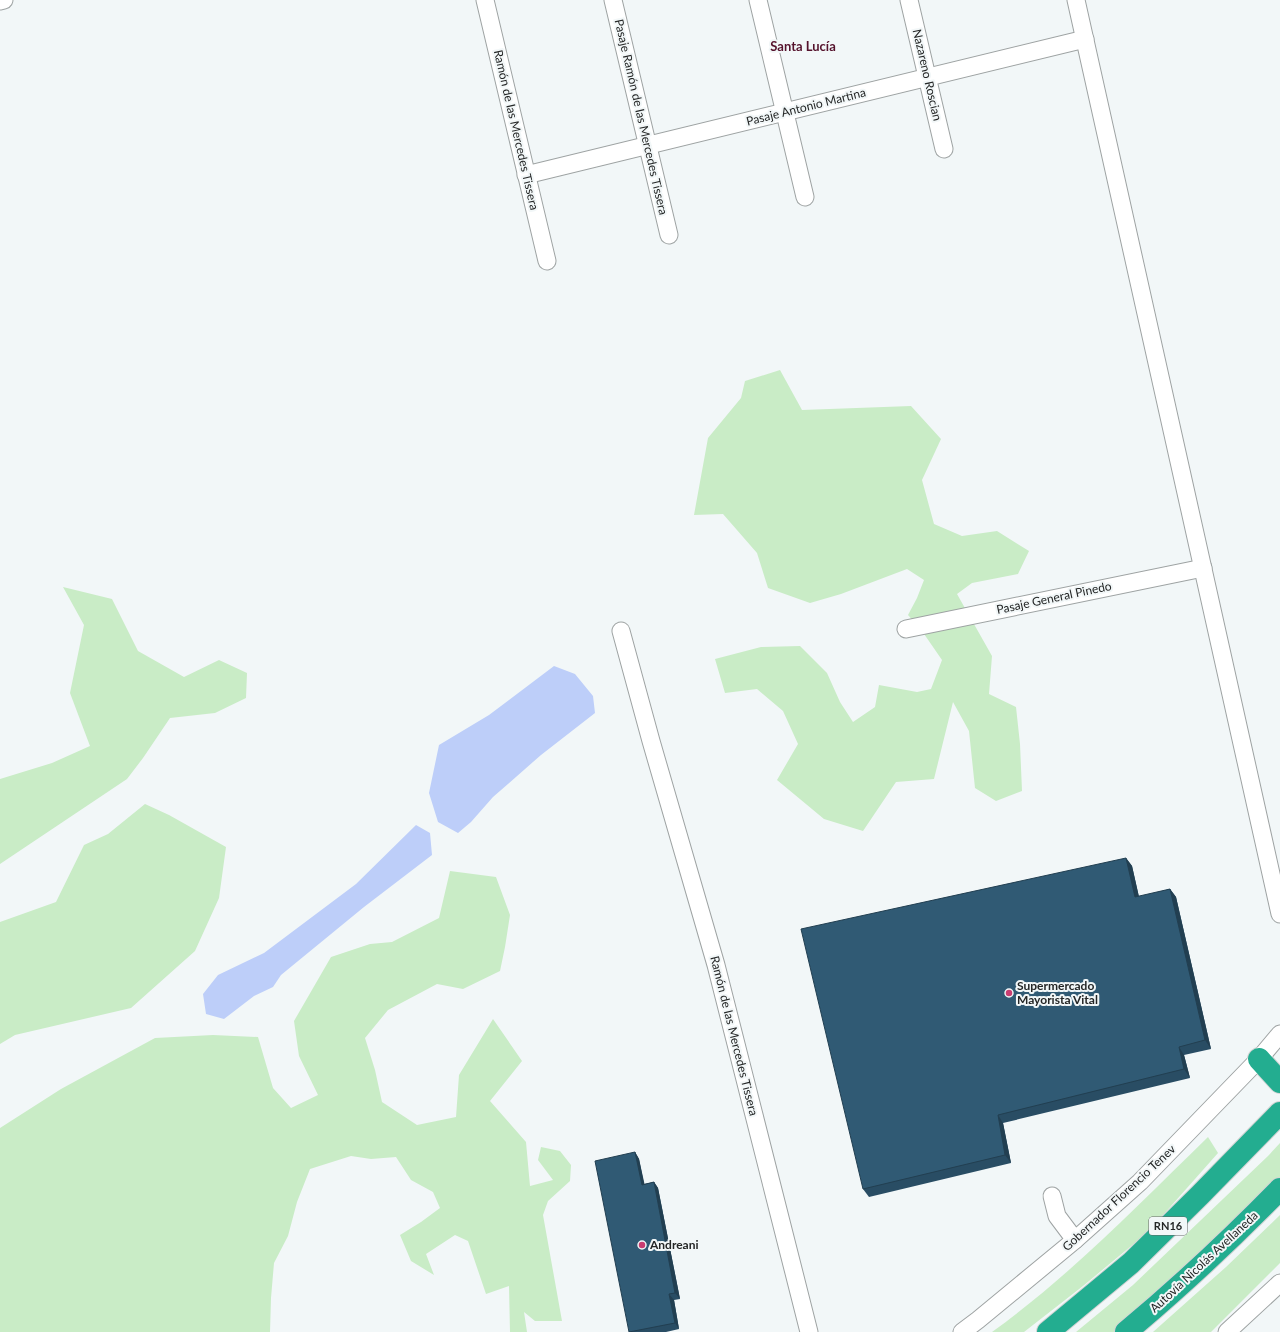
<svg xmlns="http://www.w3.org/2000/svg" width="1280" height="1332" viewBox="0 0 1280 1332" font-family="Lato,sans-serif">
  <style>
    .green { fill: #c9ecc6 }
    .water { fill: #bdcef9 }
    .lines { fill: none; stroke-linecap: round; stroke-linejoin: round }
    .minor-casing { stroke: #9ea3a3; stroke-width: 19 }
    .highway-casing { stroke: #d3d4d4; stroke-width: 24 }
    .minor { stroke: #fff; stroke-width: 17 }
    .highway { stroke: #23ad90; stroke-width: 22 }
    .wall { fill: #294d64 }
    .shaded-wall { fill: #223f51 }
    .building { fill: #305a74; stroke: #223f51 }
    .poi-dot { fill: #c93d71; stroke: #f2f7f8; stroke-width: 1.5 }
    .labels { text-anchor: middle; stroke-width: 4; stroke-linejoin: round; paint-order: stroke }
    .shield { fill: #f2f7f8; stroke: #626565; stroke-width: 1 }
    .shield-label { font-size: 11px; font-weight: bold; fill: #242626 }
    .street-label { font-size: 12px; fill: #242626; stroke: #f2f7f8 }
    .poi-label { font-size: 12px; font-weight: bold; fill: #242626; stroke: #f2f7f8; text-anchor: start }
    .neighbourhood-label { font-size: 13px; font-weight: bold; fill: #55122c; stroke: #f2f7f8 }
  </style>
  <rect width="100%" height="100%" fill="#f2f7f8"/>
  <!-- green -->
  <g class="green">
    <polygon points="780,370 802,410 911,406 941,439 922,480 934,524 962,536 997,531 1029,551 1018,574 972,583 957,594 992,656 989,694 1016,707 1020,744 1022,791 996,801 975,788 969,731 953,702 934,779 896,782 863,831 824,819 777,780 798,744 783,711 757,689 725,693 715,659 761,647 800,646 827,673 840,702 853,722 875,707 879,685 917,692 931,689 942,660 922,631 908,615 917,598 924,580 907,569 841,594 810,603 768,588 757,553 723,514 694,515 708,438 741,398 745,381"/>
    <polygon points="63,587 112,599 138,651 184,677 219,660 247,673 246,698 215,713 170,718 143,758 127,779 0,864 0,779 52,763 90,746 70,693 84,625"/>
    <polygon points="145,804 169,815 226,847 219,898 195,951 131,1008 15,1035 0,1044 0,922 56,902 84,845 108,834"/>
    <polygon points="450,871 496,877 510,915 505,947 500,971 463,989 437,984 388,1010 365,1038 375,1070 382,1102 417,1125 456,1117 459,1075 493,1019 522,1061 490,1101 526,1142 530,1186 553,1180 538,1160 541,1147 560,1151 571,1165 570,1181 548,1201 543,1215 562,1321 535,1321 524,1312 527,1332 510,1332 509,1286 486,1294 468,1241 455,1235 426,1254 434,1275 411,1261 400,1235 421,1222 440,1208 433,1192 411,1180 396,1157 371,1159 351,1156 310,1169 297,1202 288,1236 274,1263 271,1298 270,1332 0,1332 0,1128 61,1089 155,1038 213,1035 258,1037 273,1088 291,1108 318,1095 299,1056 294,1021 331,957 370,944 392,942 439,918"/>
    <path d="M1208,1137L1218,1153L1148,1232L1083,1286L1024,1332H992C1071,1275 1138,1205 1208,1137Z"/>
    <polygon points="1280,1143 1280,1178 1250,1210 1138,1312 1114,1332 1076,1332 1133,1285 1268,1156"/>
    <polygon points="1280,1215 1280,1263 1211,1332 1153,1332 1226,1267"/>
  </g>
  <!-- water -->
  <g class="water">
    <polygon points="554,666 575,674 593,696 595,713 541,755 493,797 471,822 458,833 438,822 429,793 439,745 489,715"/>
    <polygon points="416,825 430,833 432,855 364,907 281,975 273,987 254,996 224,1019 206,1014 203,994 218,975 264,953 356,884"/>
  </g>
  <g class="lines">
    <defs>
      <g id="minor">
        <polyline points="485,0 547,261"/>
        <polyline points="613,0 669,235"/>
        <polyline points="758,0 805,197"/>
        <polyline points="909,0 944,149"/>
        <polyline points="1076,0 1280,914"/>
        <polyline points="0,1 4,0"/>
        <polyline points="526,175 1085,39"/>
        <polyline points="906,629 1203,568"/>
        <polyline points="621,631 651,741 716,965 809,1332"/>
        <polyline points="1052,1196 1057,1216 1075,1240"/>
        <polyline points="962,1332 978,1320 1075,1240 1140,1182 1259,1059 1280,1034"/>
        <polyline points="1227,1332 1280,1283"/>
      </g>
      <g id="highway">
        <polyline points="1259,1059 1280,1082"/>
        <polyline points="1048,1332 1131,1263 1200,1195 1280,1113"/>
        <path d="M1126,1332C1180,1287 1231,1239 1280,1189"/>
      </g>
    </defs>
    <!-- minor casing -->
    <use href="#minor" class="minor-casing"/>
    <!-- highway casing -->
    <use href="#highway" class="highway-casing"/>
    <!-- minor -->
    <use href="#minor" class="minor"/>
    <!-- highway -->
    <use href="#highway" class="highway"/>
  </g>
  <!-- wall -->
  <g class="wall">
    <polygon points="1126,858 1132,866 1139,897 1170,889 1176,897 1211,1049 1184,1055 1190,1078 1003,1123 1011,1163 869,1197 863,1189"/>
    <polygon points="635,1152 639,1159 644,1184 654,1182 658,1188 680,1299 674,1300 679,1329 666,1332 629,1332"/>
  </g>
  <!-- shaded-wall -->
  <g class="shaded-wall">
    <polygon points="1126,858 1132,866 1141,906 1135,897"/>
    <polygon points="1170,889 1176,897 1211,1049 1205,1040"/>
    <polygon points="1179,1047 1184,1055 1190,1078 1184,1069"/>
    <polygon points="998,1115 1003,1123 1011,1163 1005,1155"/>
    <polygon points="635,1152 639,1159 646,1191 642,1185"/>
    <polygon points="654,1182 658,1188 680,1299 675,1293"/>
    <polygon points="669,1294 674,1300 679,1329 675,1323"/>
  </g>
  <!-- building -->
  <g class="building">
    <polygon points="1126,858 1135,897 1170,889 1205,1040 1179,1047 1184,1069 998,1115 1005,1155 863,1189 801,929"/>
    <polygon points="635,1152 642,1185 654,1182 675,1293 669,1294 675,1323 629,1332 595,1161"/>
  </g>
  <!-- markers -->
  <g class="poi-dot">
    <circle cx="1009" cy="993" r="4"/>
    <circle cx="642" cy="1245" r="4"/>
  </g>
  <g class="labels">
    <!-- shield labels -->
    <rect class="shield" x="1149" y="1217" width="38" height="18" rx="3"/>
    <g class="shield-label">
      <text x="1168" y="1230">RN16</text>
    </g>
    <!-- street labels -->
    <g class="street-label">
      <text transform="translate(927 75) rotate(77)" y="4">Nazareno Roscian</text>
      <text transform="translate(806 107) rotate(-14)" y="4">Pasaje Antonio Martina</text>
      <text transform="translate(641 117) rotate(77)" y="4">Pasaje Ramón de las Mercedes Tissera</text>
      <text transform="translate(516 130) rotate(77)" y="4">Ramón de las Mercedes Tissera</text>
      <text transform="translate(1054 598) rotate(-12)" y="4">Pasaje General Pinedo</text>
      <text transform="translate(734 1036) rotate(76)" y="4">Ramón de las Mercedes Tissera</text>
      <text transform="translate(1119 1198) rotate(-43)" y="4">Gobernador Florencio Tenev</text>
      <text transform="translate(1204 1262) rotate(-43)" y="4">Autovía Nicolás Avellaneda</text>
    </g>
    <!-- poi labels -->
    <g class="poi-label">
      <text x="1017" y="990">Supermercado<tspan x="1017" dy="14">Mayorista Vital</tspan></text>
      <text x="650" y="1249">Andreani</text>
    </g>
    <!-- neighbourhood labels -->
    <g class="neighbourhood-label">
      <text x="803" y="51">Santa Lucía</text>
    </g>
  </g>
</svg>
